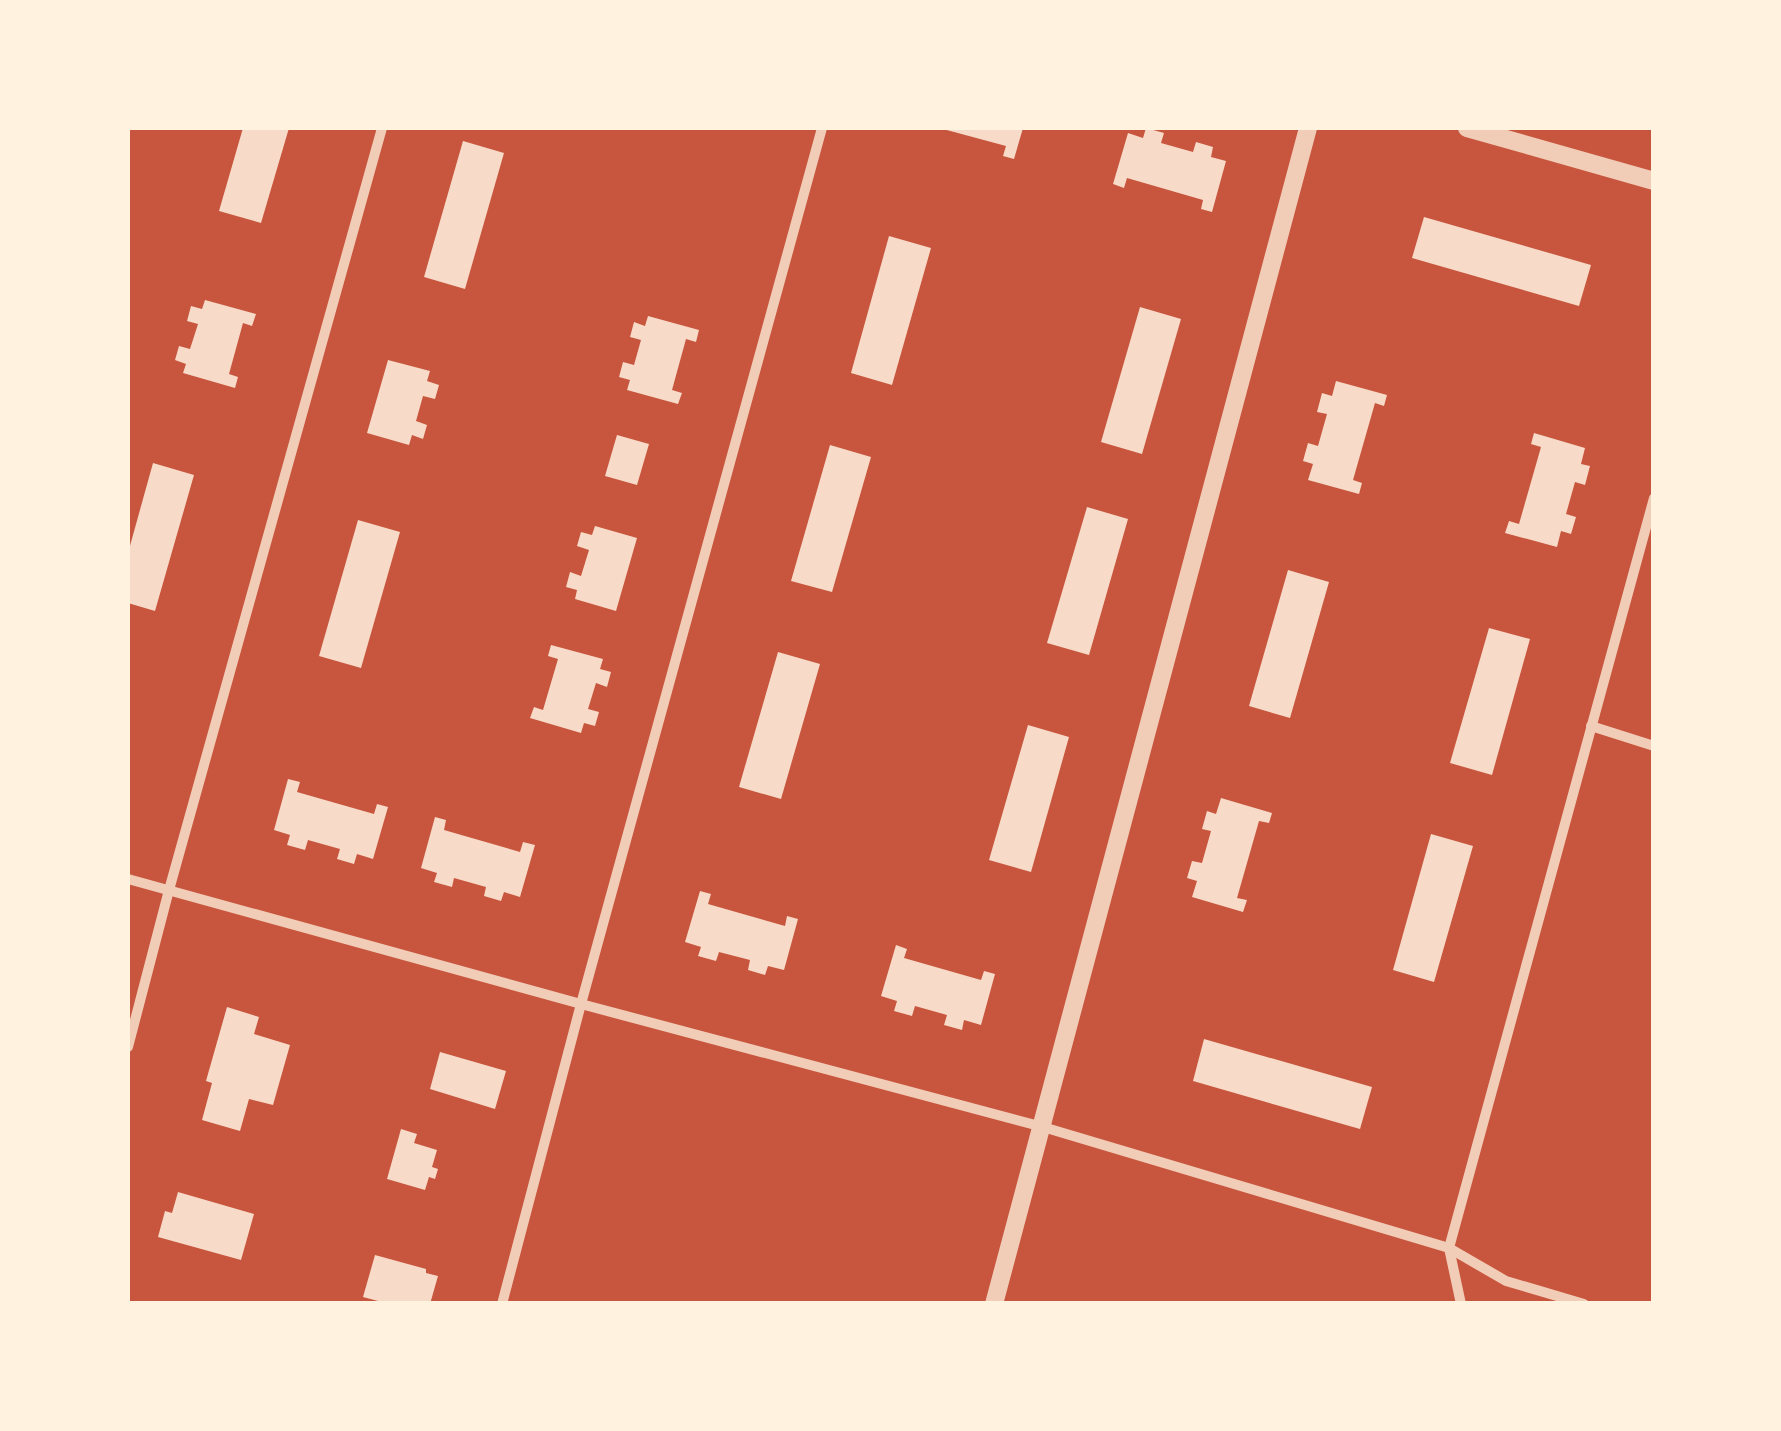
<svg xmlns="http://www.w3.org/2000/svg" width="1781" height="1431" viewBox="0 0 1781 1431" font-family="Overpass,sans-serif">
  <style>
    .building { fill: #f7dbc8 }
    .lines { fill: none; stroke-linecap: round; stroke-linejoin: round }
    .minor { stroke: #f1ccb7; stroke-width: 10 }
    .tertiary { stroke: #f1ccb7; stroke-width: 18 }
  </style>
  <rect width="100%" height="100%" fill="#c8553d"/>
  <!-- building -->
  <g class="building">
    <polygon points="243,128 289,128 261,223 219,211"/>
    <polygon points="1146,128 1164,133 1161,143 1193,152 1196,142 1213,147 1211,157 1226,161 1212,212 1201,209 1203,200 1127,178 1124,188 1113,184 1128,133 1143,138"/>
    <polygon points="943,129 943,128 1023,128 1014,159 1003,156 1006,146"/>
    <polygon points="463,141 504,153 465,289 424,277"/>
    <polygon points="1424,217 1591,265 1579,306 1412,258"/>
    <polygon points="889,236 931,248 892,385 851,373"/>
    <polygon points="205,300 256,314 252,326 243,323 229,374 238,377 235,388 183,373 186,364 175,360 179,346 190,349 198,324 187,321 191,306 202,309"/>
    <polygon points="1140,307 1181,319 1142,454 1101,442"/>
    <polygon points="648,316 699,330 696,342 686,339 672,390 682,393 678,404 627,390 630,380 619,377 623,362 634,365 641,340 630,337 634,322 645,326"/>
    <polygon points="388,360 430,371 427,381 439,385 435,399 423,396 416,421 427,425 423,439 412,435 409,445 367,433"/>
    <polygon points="1336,381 1387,395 1384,406 1375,403 1353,480 1362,483 1359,494 1308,480 1313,464 1303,461 1308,443 1318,446 1327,414 1317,412 1322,393 1332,396"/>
    <polygon points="1534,433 1585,448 1581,464 1590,466 1585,485 1575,482 1566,514 1576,517 1571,534 1561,531 1557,547 1505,533 1509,521 1519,524 1541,447 1531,444"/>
    <polygon points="617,435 649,444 637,485 605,476"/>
    <polygon points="830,445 871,457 832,592 791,581"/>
    <polygon points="153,463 194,475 155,611 128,603 128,553"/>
    <polygon points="1087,507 1128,519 1089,655 1047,643"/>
    <polygon points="358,520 400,532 361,668 319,656"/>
    <polygon points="595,526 637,538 616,611 575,599 577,590 566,587 570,572 581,576 589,550 577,546 581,532 592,535"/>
    <polygon points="1288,570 1329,582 1290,718 1249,706"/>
    <polygon points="1489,628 1530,639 1492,775 1450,763"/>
    <polygon points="551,645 603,659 600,669 611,672 607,687 596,683 588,709 599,712 595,726 584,723 581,733 530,718 534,707 543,710 558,659 548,656"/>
    <polygon points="778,652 820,664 781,799 739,787"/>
    <polygon points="1028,725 1069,737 1031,872 989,860"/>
    <polygon points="288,779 300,782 297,792 374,814 377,804 388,807 373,859 357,854 354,864 337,859 340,849 308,840 305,850 287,845 290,835 274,830"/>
    <polygon points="1221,798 1272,813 1269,823 1259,821 1237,898 1247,900 1243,912 1192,897 1197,881 1187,878 1192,861 1202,863 1211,831 1202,829 1207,811 1216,814"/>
    <polygon points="435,817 446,820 444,830 520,852 523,842 535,845 520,897 504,892 501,901 484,896 486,887 454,878 452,887 434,882 437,873 421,868"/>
    <polygon points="1431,834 1473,846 1434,982 1393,970"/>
    <polygon points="700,891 711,894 708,904 785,926 787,916 798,919 784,970 768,966 765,975 748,970 750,960 719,952 716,961 698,956 701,947 685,942"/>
    <polygon points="896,945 907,949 904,958 981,980 984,971 995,974 981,1025 964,1020 962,1030 944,1025 947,1015 915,1006 912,1016 894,1011 897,1001 881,996"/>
    <polygon points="227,1007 259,1017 254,1034 290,1045 273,1105 249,1099 240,1131 202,1120 212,1083 206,1081"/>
    <polygon points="1204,1039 1372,1087 1360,1129 1193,1081"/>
    <polygon points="440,1052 506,1071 495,1109 430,1089"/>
    <polygon points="401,1129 417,1134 414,1143 437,1150 432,1167 438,1169 435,1179 429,1177 425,1190 387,1179"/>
    <polygon points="178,1192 254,1214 241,1260 158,1237 165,1211 172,1213"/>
    <polygon points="375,1255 426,1269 426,1273 438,1276 430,1304 377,1304 378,1301 363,1297"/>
  </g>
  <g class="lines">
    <!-- minor -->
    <g class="minor">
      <polyline points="1591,726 1654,746"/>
      <polyline points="128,879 581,1004 1043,1127 1449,1248 1506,1281 1584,1304"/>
      <polyline points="128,1047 169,890 382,128"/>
      <polyline points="502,1304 581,1004 822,128"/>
      <polyline points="1461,1304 1449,1248 1654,498"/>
    </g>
    <!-- tertiary -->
    <g class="tertiary">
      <polyline points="1467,128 1654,181"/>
      <polyline points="994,1304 1308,128"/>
    </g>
  </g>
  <!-- border -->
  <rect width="1781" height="1431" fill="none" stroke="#fff3e0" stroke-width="260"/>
</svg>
